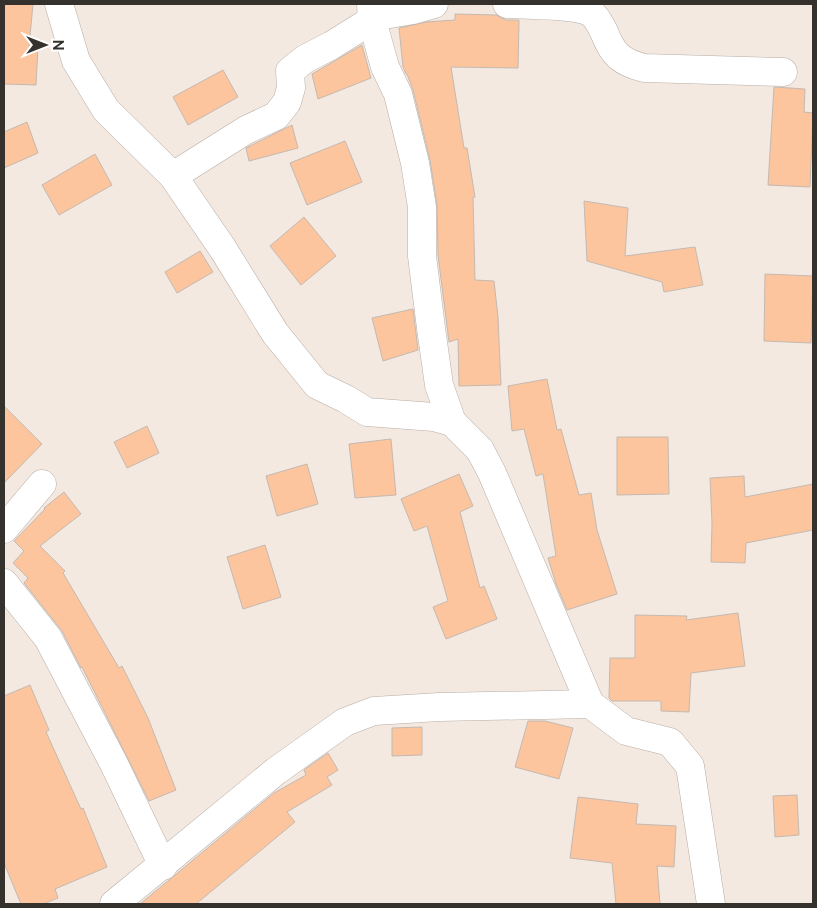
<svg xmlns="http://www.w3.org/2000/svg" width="817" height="908" viewBox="0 0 817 908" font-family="Raleway,sans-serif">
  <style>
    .building { fill: #fcc59d; stroke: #c4b9b1 }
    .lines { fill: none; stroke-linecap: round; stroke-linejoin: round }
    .street-casing { stroke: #b8ada5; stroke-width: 29 }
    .secondary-casing { stroke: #b8ada5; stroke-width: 29 }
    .street { stroke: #fff; stroke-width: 28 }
    .secondary { stroke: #fff; stroke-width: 28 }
  </style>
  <rect width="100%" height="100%" fill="#f4e9e1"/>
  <!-- building -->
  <g class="building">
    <polygon points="4,4 33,4 29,47 38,47 36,85 4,84"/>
    <polygon points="455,14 496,15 506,20 519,20 518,68 451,67 464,148 467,148 475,197 473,197 475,280 494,281 498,317 501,385 459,386 458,339 449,342 438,255 437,205 430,160 413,90 407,74 406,74 403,67 399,28 426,22 455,20"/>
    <polygon points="362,45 371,78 318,99 312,74"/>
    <polygon points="223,70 238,97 188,125 173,97"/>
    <polygon points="774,87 805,89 804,112 813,113 810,187 768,185"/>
    <polygon points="27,122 38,153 4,168 4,132"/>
    <polygon points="292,125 298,148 249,161 246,148"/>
    <polygon points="345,141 362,182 307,205 290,163"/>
    <polygon points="95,154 112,185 59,215 42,185"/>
    <polygon points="584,201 628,208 625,256 695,247 703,285 664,292 662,282 587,261"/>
    <polygon points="304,217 336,256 301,285 270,246"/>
    <polygon points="200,251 213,272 177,293 165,272"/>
    <polygon points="765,274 813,276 811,343 764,341"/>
    <polygon points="413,309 418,350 383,361 372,318"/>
    <polygon points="547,379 557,430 561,429 579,495 591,493 597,530 617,594 567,610 556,584 548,558 556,556 543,474 536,476 524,429 512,431 508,386"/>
    <polygon points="4,406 42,444 4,483"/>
    <polygon points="147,426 159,453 127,468 114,442"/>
    <polygon points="617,437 668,437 669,494 617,495"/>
    <polygon points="391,439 396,495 355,498 349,444"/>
    <polygon points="307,464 318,504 277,516 266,476"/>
    <polygon points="459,474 473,506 460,512 480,588 484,586 497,619 446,639 433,607 448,601 427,526 414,531 401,499"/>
    <polygon points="744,476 745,497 813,484 813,530 746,543 745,563 711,562 712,523 710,478"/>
    <polygon points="64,492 81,514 40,546 65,571 63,573 119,668 122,666 148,718 176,790 149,801 82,667 81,668 62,631 24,583 28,578 13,563 24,551 14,541 45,509 44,508"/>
    <polygon points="265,545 281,597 243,609 227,557"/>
    <polygon points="738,613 745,666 691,673 689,712 661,711 661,701 612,701 609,698 610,658 635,658 635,615 687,616 686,620"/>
    <polygon points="30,685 49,730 46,732 81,809 83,808 107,867 55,889 58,898 43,904 21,904 4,863 4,696"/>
    <polygon points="528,721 545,721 573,728 559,779 515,767"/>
    <polygon points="422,727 422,755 392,756 392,728"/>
    <polygon points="328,753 338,770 327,777 332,785 287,812 295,822 196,904 140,904 274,793 306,775 304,770"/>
    <polygon points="797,795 799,835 775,837 773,796"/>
    <polygon points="578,797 638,804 636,824 676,826 674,867 657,866 660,904 616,904 612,863 570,858"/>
  </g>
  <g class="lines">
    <defs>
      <g id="street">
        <polyline points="371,4 372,20 385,67 398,94 415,163 422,207 422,256 431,328 439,385 452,422"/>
        <path d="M507,4C525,5 577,4 591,13C597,17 601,26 604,32C613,55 621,62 644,68L783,72"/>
        <polyline points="173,176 246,130 276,116 287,102 291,88 290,71 305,59 332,45 372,20 384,15 413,10 434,4"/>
        <polyline points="4,529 42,484"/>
        <polyline points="4,583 48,638 114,764 163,866"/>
        <polyline points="114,904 276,771 345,722 374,711 439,707 590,704"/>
      </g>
      <polyline id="secondary" points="59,4 76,61 106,110 173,176 223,249 275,333 317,385 346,399 367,412 434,417 452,422 480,450 492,473 590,704 626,731 670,742 690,766 711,904"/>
    </defs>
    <!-- street casing -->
    <use href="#street" class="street-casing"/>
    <!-- secondary casing -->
    <use href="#secondary" class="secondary-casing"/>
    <!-- street -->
    <use href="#street" class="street"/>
    <!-- secondary -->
    <use href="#secondary" class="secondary"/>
  </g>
  <!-- border -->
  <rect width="817" height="908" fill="none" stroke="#35312d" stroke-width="10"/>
  <!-- north arrow -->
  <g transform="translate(45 45) rotate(90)" stroke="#ffffff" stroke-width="4" paint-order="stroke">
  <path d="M0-4L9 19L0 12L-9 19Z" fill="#35312d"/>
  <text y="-8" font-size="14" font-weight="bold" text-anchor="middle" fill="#35312d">N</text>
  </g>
</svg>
